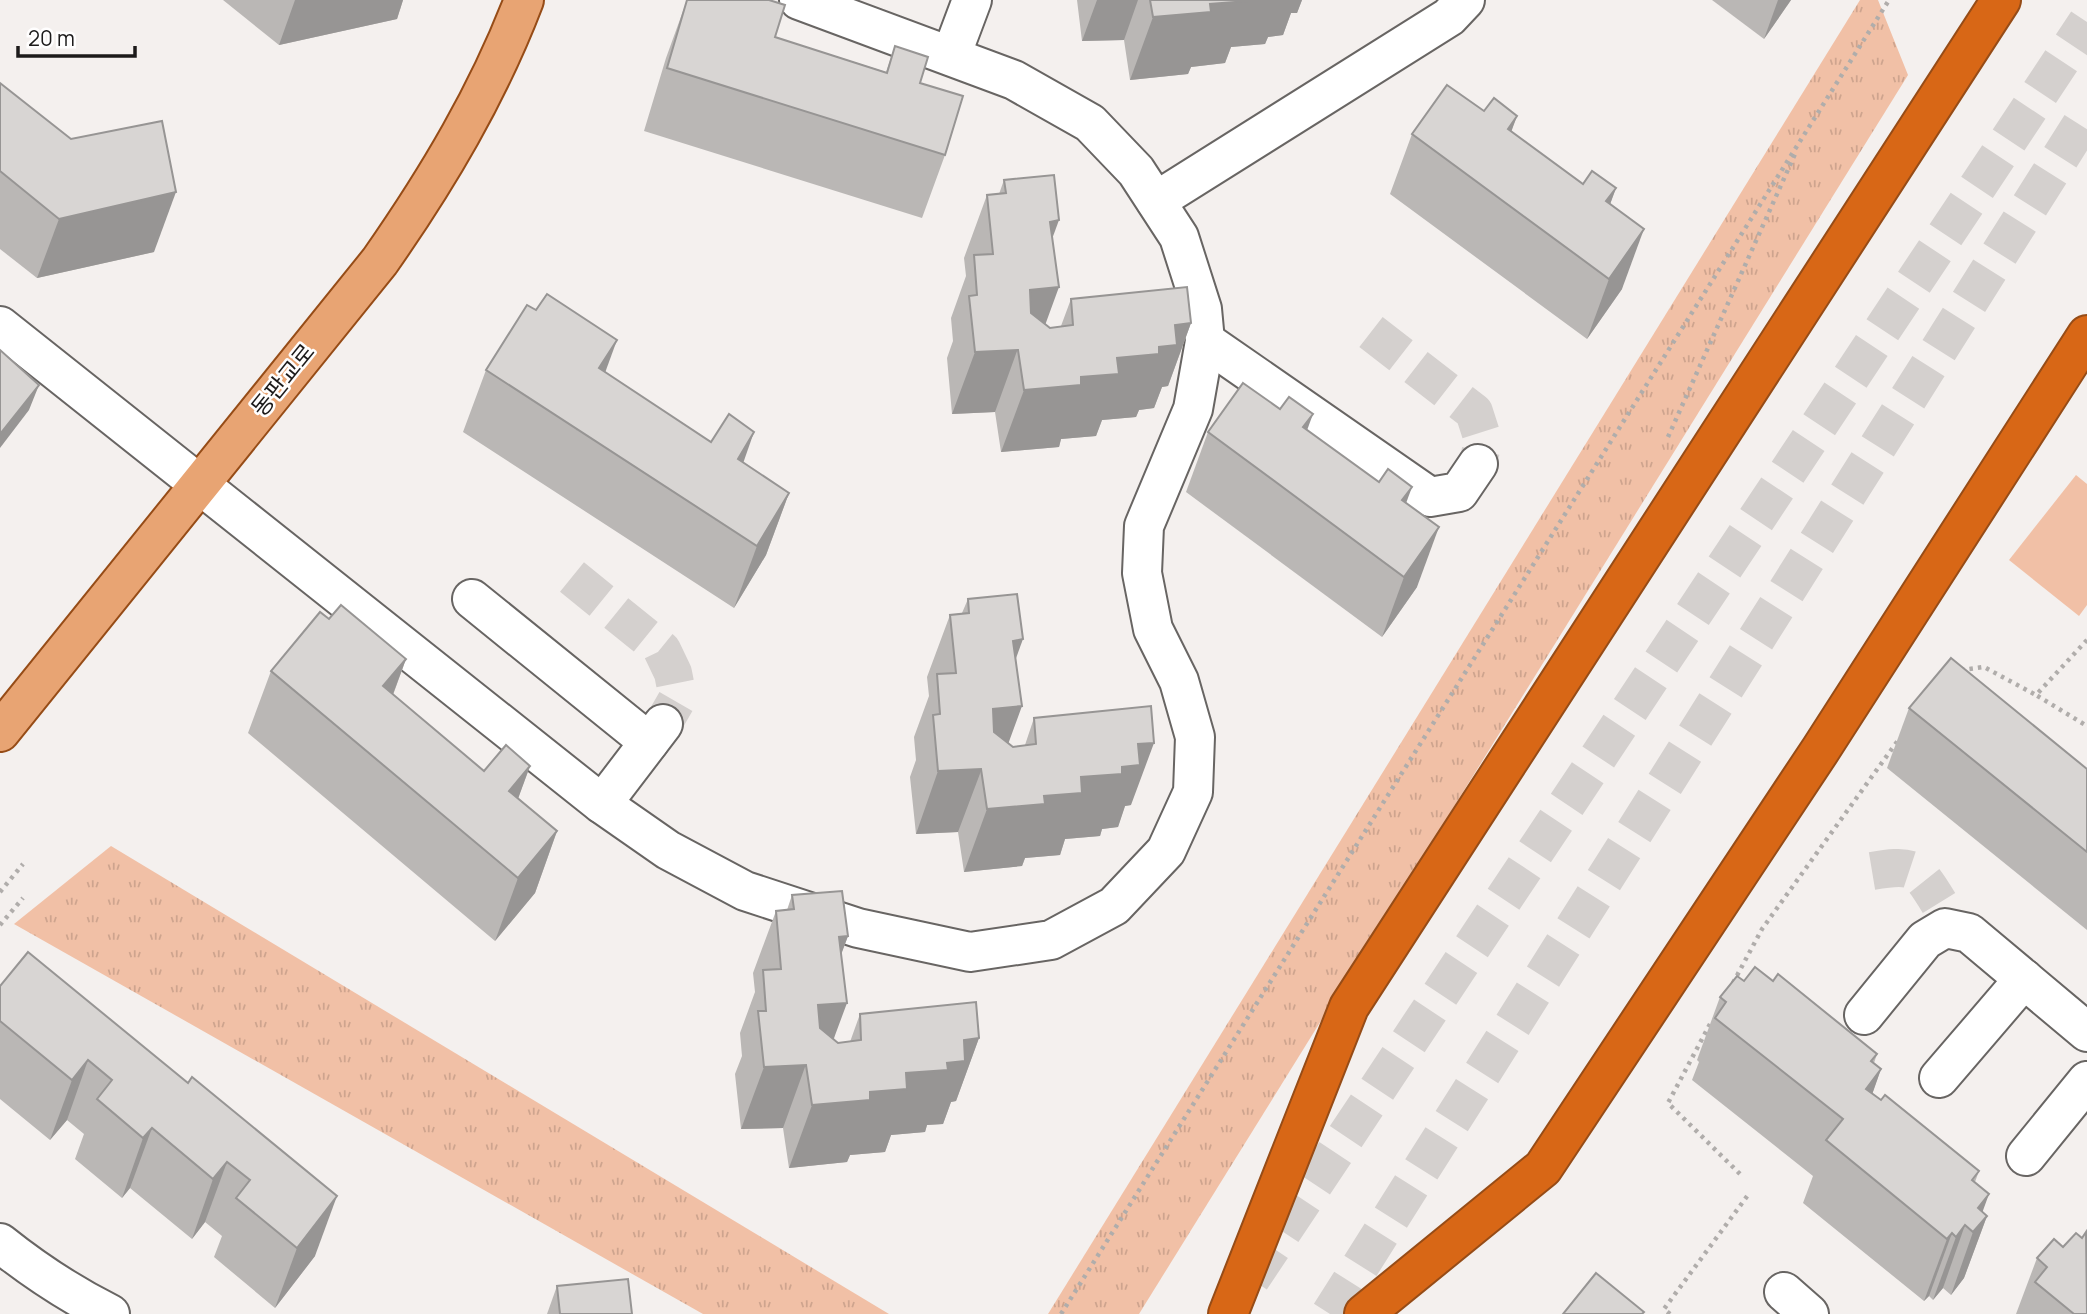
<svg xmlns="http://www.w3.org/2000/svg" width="2087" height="1314" viewBox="0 0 2087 1314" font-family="Manrope,'Noto Sans KR',sans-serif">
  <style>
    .grass { fill: url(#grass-tufts) }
    .pitch { fill: #f1c0a6 }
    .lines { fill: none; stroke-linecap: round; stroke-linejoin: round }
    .minor-tunnel { stroke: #d4d0ce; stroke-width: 38; stroke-dasharray: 38 19; stroke-linecap: butt }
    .highway-tunnel { stroke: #d4d0ce; stroke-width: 38; stroke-dasharray: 38 19; stroke-linecap: butt }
    .minor-casing { stroke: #686563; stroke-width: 42 }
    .major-casing { stroke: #964c17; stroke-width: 42 }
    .highway-casing { stroke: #964c17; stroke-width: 42 }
    .path { stroke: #b0adab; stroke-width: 4.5; stroke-dasharray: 3.5 5; stroke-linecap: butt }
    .minor { stroke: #fff; stroke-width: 38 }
    .major { stroke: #e8a473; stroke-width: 38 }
    .highway { stroke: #d86716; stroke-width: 38 }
    .wall { fill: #bab7b5 }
    .shaded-wall { fill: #979594 }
    .building { fill: #d8d5d3; stroke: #979594; stroke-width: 2 }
    .labels { text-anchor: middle; stroke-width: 5; stroke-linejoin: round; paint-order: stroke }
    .street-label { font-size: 23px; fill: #1c1a1a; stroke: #fffefe }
  </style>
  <defs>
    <pattern id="grass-tufts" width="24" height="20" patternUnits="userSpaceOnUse" patternTransform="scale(1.75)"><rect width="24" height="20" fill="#f1c0a6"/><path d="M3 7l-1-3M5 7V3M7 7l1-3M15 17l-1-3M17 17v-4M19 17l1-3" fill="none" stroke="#cea48e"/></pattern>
  </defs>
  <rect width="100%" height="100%" fill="#f4f0ee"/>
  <!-- grass -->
  <g class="grass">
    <polygon points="1860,0 1878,0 1908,75 1139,1314 1048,1314"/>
    <polygon points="111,846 889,1314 703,1314 14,924"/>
  </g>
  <!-- pitch -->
  <polygon class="pitch" points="2076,475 2087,484 2087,605 2079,616 2009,560"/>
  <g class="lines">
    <!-- minor-tunnel -->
    <g class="minor-tunnel">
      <polyline points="1371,332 1474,412 1483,440 1478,464"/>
      <polyline points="572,577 662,650 673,673 678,698 663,724"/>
      <path d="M1872,871C1914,864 1917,867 1939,903"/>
    </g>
    <!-- highway-tunnel -->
    <g class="highway-tunnel">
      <polyline points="1251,1279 2087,22"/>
      <polyline points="1330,1314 2087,115"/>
    </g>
    <defs>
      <g id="minor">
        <polyline points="951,56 972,0"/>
        <polyline points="1156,201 1449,17 1465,0"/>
        <polyline points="0,326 602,804 668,850 745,891 858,928 970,952 1051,940 1114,906 1166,851 1193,792 1195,737 1179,681 1153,629 1142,573 1144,526 1193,409 1205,341 1202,309 1179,237 1136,171 1090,123 1014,80 799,0"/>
        <polyline points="1205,341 1430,497 1459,492 1478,464"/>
        <polyline points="472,599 649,742"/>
        <polyline points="602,804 663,724"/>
        <polyline points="1864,1015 1925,940 1945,928 1969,933 2087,1032"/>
        <polyline points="1939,1078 2024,979"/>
        <polyline points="2026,1156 2087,1081"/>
        <path d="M0,1243C35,1271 70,1294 110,1314"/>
        <polyline points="1784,1292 1809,1314"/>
      </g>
      <path id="major" d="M0,732L380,261C438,178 488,94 524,0"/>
      <g id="highway">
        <polyline points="1228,1314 1349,1007 2001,0"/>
        <polyline points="1364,1314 1543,1168 1821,749 2087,335"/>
      </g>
    </defs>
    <!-- minor casing -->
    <use href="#minor" class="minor-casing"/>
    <!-- major casing -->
    <use href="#major" class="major-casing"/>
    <!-- highway casing -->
    <use href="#highway" class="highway-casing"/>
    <!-- path -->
    <g class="path">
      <polyline points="1668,437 1795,154"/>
      <polyline points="2087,640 2036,695 2087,726"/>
      <polyline points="1961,670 1984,667 2036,695"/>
      <polyline points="0,892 23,864"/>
      <polyline points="0,925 23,898"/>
      <polyline points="1733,983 1762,929 1899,739"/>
      <polyline points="1710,1024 1668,1103 1741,1175"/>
      <polyline points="1061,1314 1889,0"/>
      <polyline points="1670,1314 1664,1309 1748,1195"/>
    </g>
    <!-- minor -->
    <use href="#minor" class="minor"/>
    <!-- major -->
    <use href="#major" class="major"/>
    <!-- highway -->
    <use href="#highway" class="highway"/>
  </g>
  <!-- wall -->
  <g class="wall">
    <polygon points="223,0 403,0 397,19 279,45"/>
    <polygon points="687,0 775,37 886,72 895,46 920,83 945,155 922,218 644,131 666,58"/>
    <polygon points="1077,0 1302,0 1297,13 1291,13 1283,35 1268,37 1265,44 1231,47 1225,63 1191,67 1188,74 1130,80 1124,40 1082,41"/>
    <polygon points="1712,0 1791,0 1764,39"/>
    <polygon points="0,83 154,252 37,278 0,249"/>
    <polygon points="1484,111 1517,116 1511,131 1583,184 1616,188 1610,204 1622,289 1587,339 1390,194 1412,134"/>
    <polygon points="1004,180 1052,239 1045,324 1050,328 1061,326 1071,299 1191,323 1168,386 1162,387 1154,408 1139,410 1136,417 1102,420 1096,436 1061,439 1059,447 1001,452 995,412 952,414 947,358 953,341 951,318 966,276 964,258 987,195 999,194"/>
    <polygon points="536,310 605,372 789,493 766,555 734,608 463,432 486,370"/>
    <polygon points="1307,430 1406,502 1417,587 1382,637 1186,492 1208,432"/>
    <polygon points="968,599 1016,658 1008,744 1013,747 1025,745 1034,718 1131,805 1125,806 1118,827 1102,829 1100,836 1065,839 1060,855 1025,858 1022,866 964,872 958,832 916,834 910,777 916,760 914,737 929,696 927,677 950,615 962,613"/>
    <polygon points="329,619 406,659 393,695 484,771 530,766 518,798 557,831 535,893 495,941 248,733 271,671"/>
    <polygon points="1909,708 2087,769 2087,930 1887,768"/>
    <polygon points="792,895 848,936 841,954 834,1039 838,1043 850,1042 860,1014 979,1038 956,1101 951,1102 943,1124 927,1125 925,1132 891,1135 885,1152 850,1155 847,1162 789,1168 783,1128 741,1129 735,1074 742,1056 740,1033 755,992 753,973 776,911 787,910"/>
    <polygon points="1744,981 1773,981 1877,1054 1874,1063 1881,1069 1872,1094 1979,1171 1975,1182 1983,1212 1987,1216 1964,1278 1951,1295 1943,1288 1933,1300 1929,1296 1924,1301 1803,1203 1813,1176 1692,1080 1699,1062 1697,1060 1720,997"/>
    <polygon points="0,986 188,1083 315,1256 275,1308 214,1257 222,1236 205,1222 192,1239 130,1188 122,1198 75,1159 84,1134 67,1120 50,1140 0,1099"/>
    <polygon points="2054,1239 2087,1314 2016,1314 2037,1258"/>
    <polygon points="557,1286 632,1314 547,1314"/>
  </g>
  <!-- shaded-wall -->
  <g class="shaded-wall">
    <polygon points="295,0 403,0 397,19 279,45"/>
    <polygon points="1097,0 1138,0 1124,40 1082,41"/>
    <polygon points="1241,0 1302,0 1297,13 1291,13 1283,35 1268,37 1265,44 1231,47 1225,63 1191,67 1188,74 1130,80 1153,17 1210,4"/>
    <polygon points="1778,0 1791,0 1764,39"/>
    <polygon points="1517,116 1495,176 1508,129"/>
    <polygon points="1616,188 1594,248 1606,201"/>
    <polygon points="176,192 154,252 37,278 59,219"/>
    <polygon points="1059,220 1036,283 1050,222"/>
    <polygon points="1644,229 1622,289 1587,339 1609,279"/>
    <polygon points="1059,287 1036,350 1017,351 995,412 952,414 975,352 1030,290"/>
    <polygon points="1191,323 1168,386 1162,387 1154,408 1139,410 1136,417 1102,420 1096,436 1061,439 1059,447 1001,452 1024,390 1081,377 1117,358 1175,325"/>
    <polygon points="617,340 594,403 576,431 599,368"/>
    <polygon points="39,385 29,410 0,448 0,434"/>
    <polygon points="1313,414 1291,474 1303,427"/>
    <polygon points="754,432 732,495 715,521 738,459"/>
    <polygon points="1412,487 1390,547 1402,500"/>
    <polygon points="789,493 766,555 734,608 757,546"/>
    <polygon points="1439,527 1417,587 1382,637 1404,577"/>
    <polygon points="1023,639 1000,702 1013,641"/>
    <polygon points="406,659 383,721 383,686"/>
    <polygon points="1022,706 999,769 981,771 958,832 916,834 938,771 993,709"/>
    <polygon points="1154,743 1131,805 1125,806 1118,827 1102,829 1100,836 1065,839 1060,855 1025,858 1022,866 964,872 987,809 1044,796 1081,777 1138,744"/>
    <polygon points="530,766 507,829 487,853 509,791"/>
    <polygon points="557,831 535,893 495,941 518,878"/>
    <polygon points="848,936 825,998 839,937"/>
    <polygon points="847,1003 824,1065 805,1067 783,1128 741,1129 764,1067 818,1005"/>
    <polygon points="979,1038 956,1101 951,1102 943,1124 927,1125 925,1132 891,1135 885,1152 850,1155 847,1162 789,1168 812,1105 870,1092 906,1073 947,1063 964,1040"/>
    <polygon points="88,1060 67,1120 50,1140 72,1080"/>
    <polygon points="1881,1069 1859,1132 1866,1089"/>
    <polygon points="152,1128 130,1188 122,1198 143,1138"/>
    <polygon points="227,1162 205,1222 192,1239 213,1179"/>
    <polygon points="1989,1194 1977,1227 1987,1216 1964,1278 1951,1295 1973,1232 1978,1208"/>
    <polygon points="337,1196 315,1256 275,1308 297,1248"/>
    <polygon points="1965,1225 1943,1288 1933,1300 1956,1237"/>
    <polygon points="1952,1233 1929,1296 1924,1301 1947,1239"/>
  </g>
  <!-- building -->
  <g class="building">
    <polygon points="687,0 769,0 785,5 775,37 887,73 895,46 928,57 920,83 963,96 945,155 667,68"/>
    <polygon points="1150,0 1248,0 1248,1 1210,4 1211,12 1153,17"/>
    <polygon points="0,83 71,139 162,121 176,192 59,219 0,171"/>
    <polygon points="1447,85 1484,111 1494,98 1517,116 1508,129 1583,184 1592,171 1616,188 1606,201 1644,229 1609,279 1412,134"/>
    <polygon points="1054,175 1059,220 1050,222 1059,287 1030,290 1031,313 1050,328 1073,325 1071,299 1187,287 1191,323 1175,325 1177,345 1159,347 1159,354 1117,358 1119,374 1081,377 1081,385 1024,390 1018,350 975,352 969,296 977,295 974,255 993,254 987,195 1006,193 1004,180"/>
    <polygon points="547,294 617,340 599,368 711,442 729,414 754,432 738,459 789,493 757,546 486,370 527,305 536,310"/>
    <polygon points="0,350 39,385 0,434"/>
    <polygon points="1243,383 1280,409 1289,397 1313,414 1303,427 1379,482 1388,469 1412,487 1402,500 1439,527 1404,577 1208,432"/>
    <polygon points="1017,594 1023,639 1013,641 1022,706 993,709 994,732 1013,747 1036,744 1034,718 1151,706 1154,743 1138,744 1140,765 1122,767 1122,774 1081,777 1082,793 1044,796 1045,804 987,809 981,769 938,771 933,715 940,714 937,674 956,673 950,615 969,613 968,599"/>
    <polygon points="341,605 406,659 383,686 484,771 506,745 530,766 509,791 557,831 518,878 271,671 320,612 329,619"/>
    <polygon points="1951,658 2087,769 2087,852 1909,708"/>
    <polygon points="842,891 848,936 839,937 847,1003 818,1005 820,1028 838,1043 861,1040 860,1014 976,1002 979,1038 964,1040 965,1061 947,1063 948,1070 906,1073 907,1089 870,1092 870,1100 812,1105 806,1065 764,1067 758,1011 766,1011 763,970 781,969 776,911 794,909 792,895"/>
    <polygon points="28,952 188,1083 192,1077 337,1196 297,1248 236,1198 250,1180 227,1162 213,1179 152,1128 143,1138 97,1099 112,1080 88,1060 72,1080 0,1021 0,986"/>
    <polygon points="1755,967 1773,981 1778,974 1877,1054 1871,1061 1881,1069 1866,1089 1881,1100 1885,1095 1979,1171 1972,1180 1989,1194 1978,1208 1987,1216 1973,1232 1965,1225 1956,1237 1952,1233 1947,1239 1826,1140 1843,1119 1715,1018 1726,1002 1720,997 1737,976 1744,981"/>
    <polygon points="2086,1232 2087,1314 2074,1314 2035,1282 2047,1267 2037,1258 2054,1239 2063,1247 2076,1233 2082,1238"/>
    <polygon points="1596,1273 1644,1312 1642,1314 1563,1314"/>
    <polygon points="628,1279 632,1314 560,1314 557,1286"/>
  </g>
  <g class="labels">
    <!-- street labels -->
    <g class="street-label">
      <text transform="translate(283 380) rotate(-51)" y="8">동판교로</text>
    </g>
  </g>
  <!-- scale -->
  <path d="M18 46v10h117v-10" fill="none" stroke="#1c1a1a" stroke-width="3.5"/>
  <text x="28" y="46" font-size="21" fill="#1c1a1a" stroke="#fffefe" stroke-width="5" paint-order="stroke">20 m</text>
</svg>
